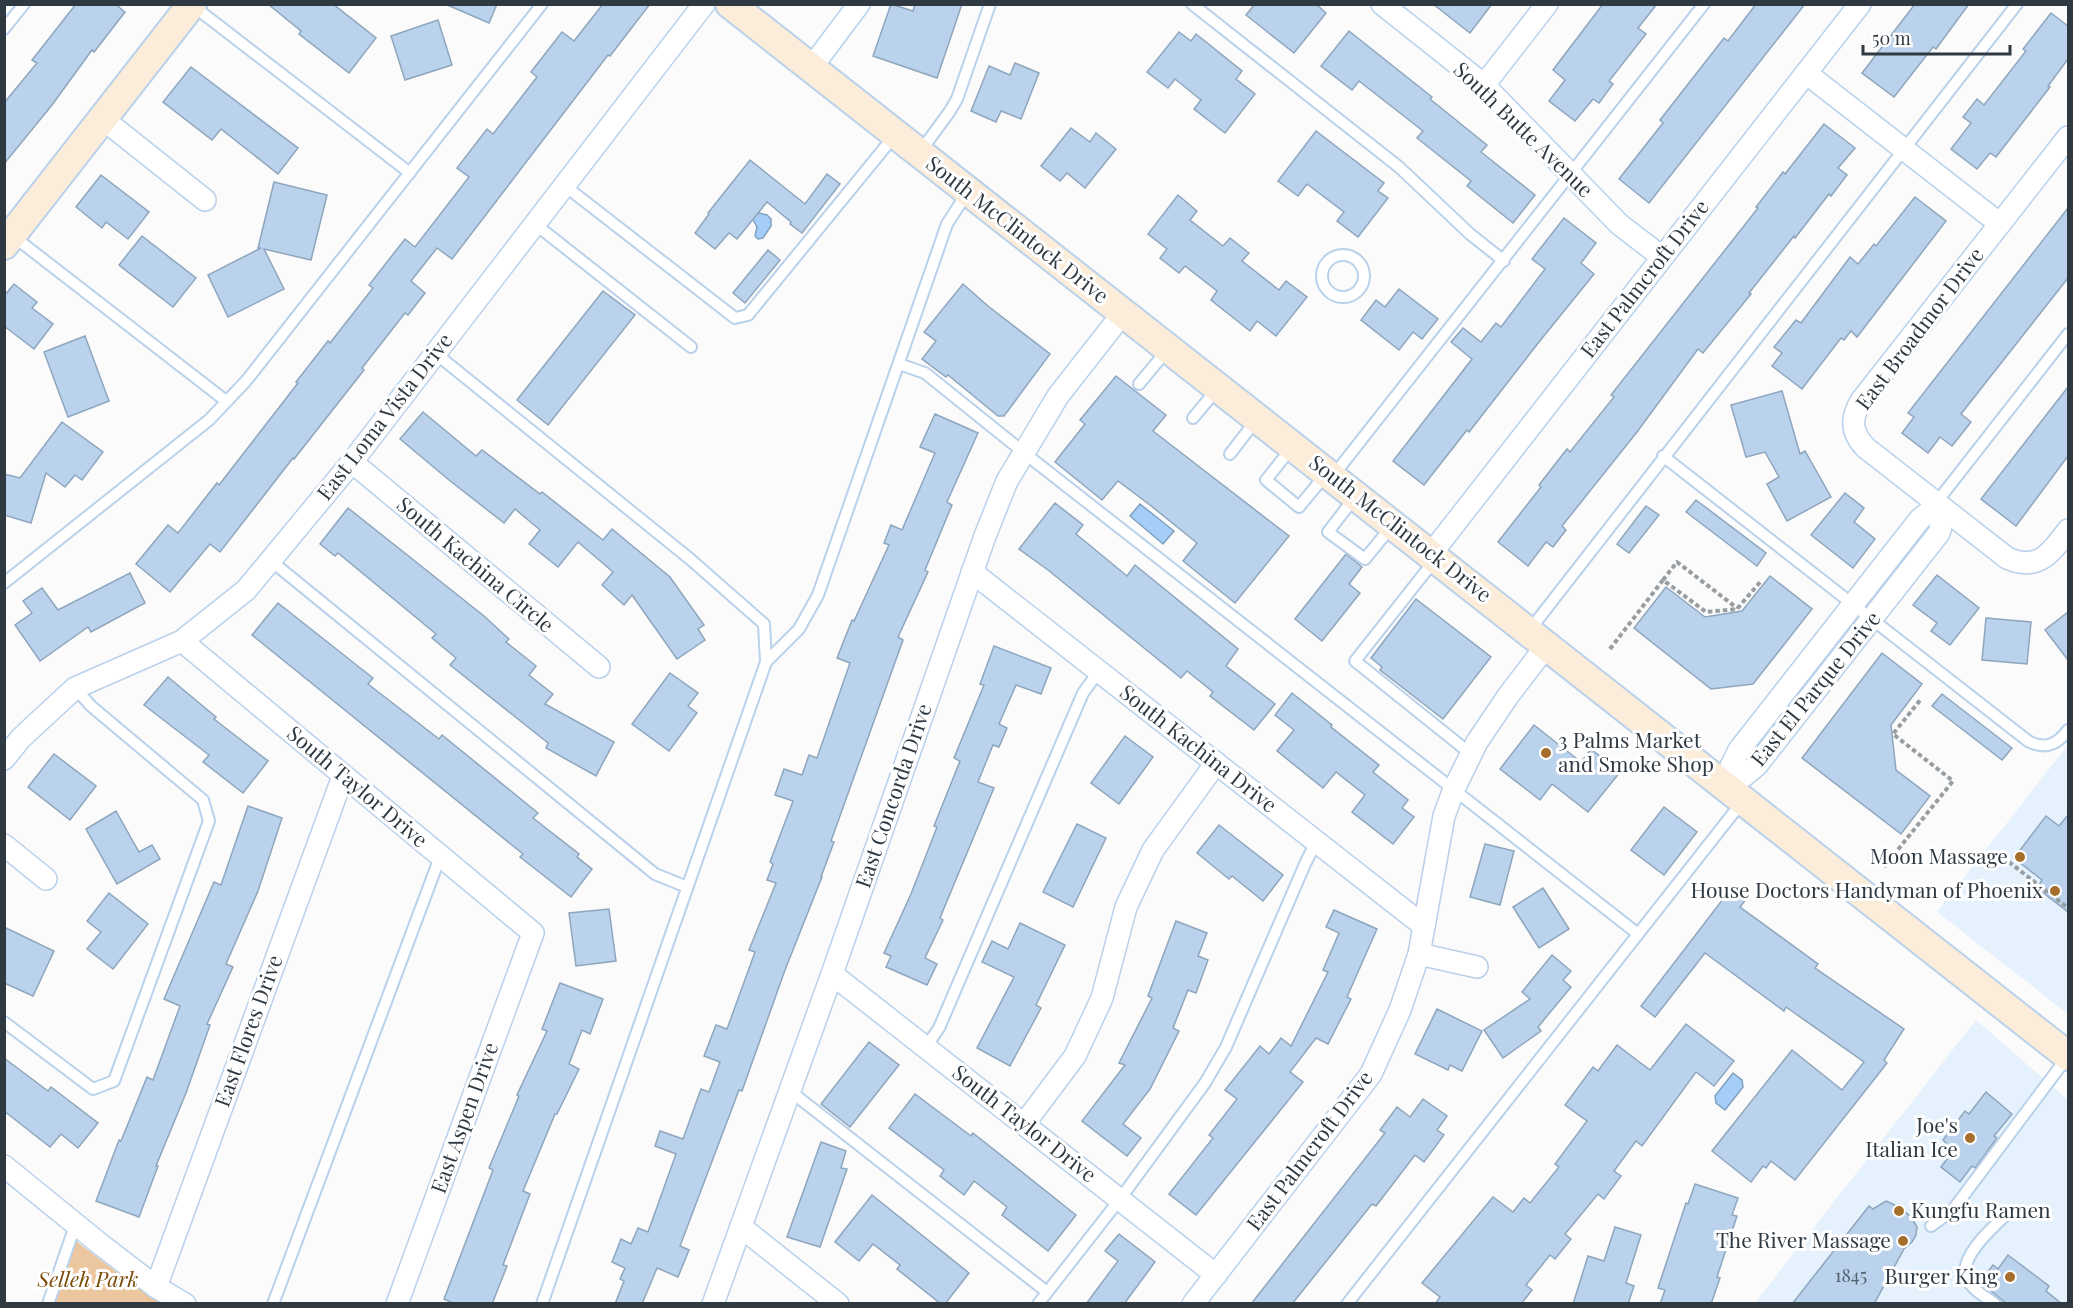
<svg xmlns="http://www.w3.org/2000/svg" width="2073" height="1308" viewBox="0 0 2073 1308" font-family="'Playfair Display',serif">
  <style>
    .built { fill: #e5f1fd }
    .green { fill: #ecc69e }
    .water { fill: #a4cef7; stroke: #81a1c1; stroke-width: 1.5 }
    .building { fill: #bad2eb; stroke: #8ea6bd; stroke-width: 1.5 }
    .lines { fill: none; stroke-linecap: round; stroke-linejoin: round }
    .lane-casing { stroke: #b9d1ea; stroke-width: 14 }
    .street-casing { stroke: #b9d1ea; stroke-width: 24 }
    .secondary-casing { stroke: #b9d1ea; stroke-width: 32 }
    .path { stroke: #989da1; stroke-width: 4; stroke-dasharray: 4.5 3; stroke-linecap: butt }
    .lane { stroke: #fff; stroke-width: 10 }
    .street { stroke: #fff; stroke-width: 21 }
    .secondary { stroke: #fcecda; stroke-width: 28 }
    .poi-dot { fill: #a66e2b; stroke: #fff; stroke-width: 2 }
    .labels { text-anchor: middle; stroke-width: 6; stroke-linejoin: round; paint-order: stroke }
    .number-label { font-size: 18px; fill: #525f6c }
    .street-label { font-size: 21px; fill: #2f3942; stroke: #fff }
    .poi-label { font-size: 21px; fill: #2f3942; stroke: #fff; text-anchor: end }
    .park-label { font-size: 21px; font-style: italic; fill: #7a4b07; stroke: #fff }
  </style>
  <rect width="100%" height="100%" fill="#fbfbfb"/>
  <!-- built -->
  <g class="built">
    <polygon points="2068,745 2068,1014 1937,912"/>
    <polygon points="1976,1020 2068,1100 2068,1303 1754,1304"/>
  </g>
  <!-- green -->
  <polygon class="green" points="76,1241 132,1284 163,1303 55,1304"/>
  <!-- water -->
  <g class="water">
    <polygon points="755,212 767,215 771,219 771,226 763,238 758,239 755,236 757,227 752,218"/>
    <polygon points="1140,504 1174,531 1163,544 1130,516"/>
    <polygon points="1733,1073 1742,1080 1743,1087 1725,1110 1716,1103 1715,1096"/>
  </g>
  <!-- building -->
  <g class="building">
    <polygon points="76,4 115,4 125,12 94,52 92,50 52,105 4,164 4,103 37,63 32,60"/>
    <polygon points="268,4 333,4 376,38 349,73 299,34 301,31"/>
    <polygon points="445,4 497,4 489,23"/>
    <polygon points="603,4 650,4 610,56 608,55 452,259 437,248 411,281 425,293 408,315 405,313 362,368 364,370 294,459 293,458 220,552 210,544 170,592 136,564 168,525 178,533 217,483 219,485 298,383 296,382 328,341 330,343 373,288 369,285 405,239 415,247 469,177 457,168 487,129 493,134 537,77 531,72 562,32 574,41"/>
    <polygon points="891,4 913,11 915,4 962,4 937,78 873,56"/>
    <polygon points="1255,4 1316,4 1326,13 1294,53 1246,15"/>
    <polygon points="1433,4 1492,4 1470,33"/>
    <polygon points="1603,4 1657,4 1638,28 1646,34 1609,81 1613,84 1599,103 1593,99 1575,121 1549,101 1565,80 1553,70"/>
    <polygon points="1756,4 1805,4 1649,203 1619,179 1663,123 1660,120 1724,38 1728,41"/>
    <polygon points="1915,4 1969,4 1936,49 1933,47 1894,97 1862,73"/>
    <polygon points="2051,13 2068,26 2068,59 2048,86 2050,87 1996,157 1990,153 1977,169 1951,149 1971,123 1963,117 1977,99 1984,105 2026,51 2023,49"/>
    <polygon points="438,20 452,65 405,80 391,36"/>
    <polygon points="1349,31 1432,97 1430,99 1487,145 1481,152 1535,195 1513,223 1467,186 1471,181 1417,138 1423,131 1359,81 1352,90 1321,66"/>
    <polygon points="1179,32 1191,41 1196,34 1242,71 1236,79 1255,94 1225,133 1194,109 1201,100 1175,79 1168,88 1147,72"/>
    <polygon points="1015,63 1039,73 1021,119 1001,111 996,122 971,111 989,66 1010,75"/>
    <polygon points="191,67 298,148 278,174 221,129 212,140 163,102"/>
    <polygon points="1824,124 1855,148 1838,168 1847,175 1831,196 1829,194 1795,238 1794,236 1749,293 1751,294 1703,353 1698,349 1637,432 1562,526 1566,530 1553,547 1546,542 1528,566 1498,542 1541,487 1539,485 1567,449 1570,452 1614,397 1611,395 1758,208 1756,207 1783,172 1785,174"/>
    <polygon points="1071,128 1090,142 1096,133 1116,149 1085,188 1067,173 1060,181 1041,166"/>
    <polygon points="1316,131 1384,183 1378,191 1388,198 1358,237 1337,221 1344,212 1307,184 1298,196 1278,181"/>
    <polygon points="750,160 805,204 827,174 840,184 802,233 790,224 791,222 767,202 737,239 729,233 715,249 695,233 709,214 708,213"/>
    <polygon points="101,175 149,212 128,239 106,222 102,228 76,207"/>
    <polygon points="274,182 327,195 311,260 264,249 284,289 228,317 208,275 261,248 258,248"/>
    <polygon points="1178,195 1197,211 1190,220 1223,246 1230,238 1249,253 1242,261 1279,290 1286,281 1307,297 1276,336 1257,321 1250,331 1211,300 1217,291 1185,266 1179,273 1160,258 1167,249 1148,234"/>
    <polygon points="1915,197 1946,221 1857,337 1851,331 1844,340 1841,338 1802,389 1772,366 1782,353 1774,347 1796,320 1801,323 1850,257 1858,264 1874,244 1876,246"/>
    <polygon points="2068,208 2068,278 1961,414 1971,422 1952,446 1940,437 1928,453 1902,433 1914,417 1908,413"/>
    <polygon points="1564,218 1596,243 1581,263 1594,274 1539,342 1469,432 1467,430 1424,485 1393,461 1472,359 1451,342 1463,328 1481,342 1496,323 1501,327 1545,269 1532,259"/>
    <polygon points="142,236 196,278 173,307 119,265"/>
    <polygon points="768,250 780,260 745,303 733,293"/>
    <polygon points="14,284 37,302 32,308 53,324 34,349 4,326 4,296"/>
    <polygon points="963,284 988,306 1050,354 1004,416 998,416 948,375 946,377 922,359 936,341 924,332"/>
    <polygon points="1399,289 1438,319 1422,339 1413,332 1399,350 1361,320 1376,300 1385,307"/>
    <polygon points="603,291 635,315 548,425 517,400"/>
    <polygon points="85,336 109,401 68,417 44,352"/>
    <polygon points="1116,376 1166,415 1153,431 1289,536 1235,603 1183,561 1197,543 1150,505 1118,481 1102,500 1055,462 1085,424 1080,420"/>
    <polygon points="2068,387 2068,456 2016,526 1981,499"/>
    <polygon points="1782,391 1800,454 1805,451 1831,497 1787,521 1767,484 1779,477 1765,452 1746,457 1731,405"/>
    <polygon points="423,412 476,456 482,450 540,494 542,492 603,540 612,529 670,577 704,625 698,629 705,640 677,659 632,595 624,605 602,585 613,572 578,542 558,567 529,544 540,530 515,509 504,523 449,480 400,439"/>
    <polygon points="935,414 978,433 947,502 952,505 925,570 928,572 898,637 903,640 831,841 834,842 821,877 822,877 785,970 742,1091 739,1090 680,1246 689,1250 678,1277 657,1268 642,1304 615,1304 624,1281 620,1279 625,1268 612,1262 621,1239 631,1244 638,1228 648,1232 676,1154 655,1146 660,1131 683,1139 701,1089 709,1092 720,1062 704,1056 716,1025 727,1029 755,952 749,950 776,883 767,880 773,864 770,862 793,801 775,795 784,769 802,775 809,755 817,758 850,663 837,658 852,620 854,621 889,545 884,543 891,525 902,530 935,453 920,447"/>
    <polygon points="62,422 103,452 82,480 75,475 65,487 46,473 31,523 4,515 4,474 20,478"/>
    <polygon points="1845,493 1864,508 1854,522 1875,539 1853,568 1811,535"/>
    <polygon points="1696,500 1766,553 1757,566 1686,512"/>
    <polygon points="1055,503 1083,525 1076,534 1127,576 1135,565 1238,649 1226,666 1275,704 1254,730 1210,696 1213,692 1187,671 1181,678 1048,570 1019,549"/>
    <polygon points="1646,506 1659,515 1629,553 1617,544"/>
    <polygon points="348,508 484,616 509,639 506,642 536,666 529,675 553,694 545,704 614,742 596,776 546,748 548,743 450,665 456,658 432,638 436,634 338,553 335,556 320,544"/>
    <polygon points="1346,554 1362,567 1349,584 1360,593 1322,641 1295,619"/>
    <polygon points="130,573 145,603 91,632 88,627 40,661 15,625 32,613 23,601 42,588 58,610"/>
    <polygon points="1937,575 1979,608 1950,645 1931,631 1937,623 1913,605"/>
    <polygon points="1770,576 1812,609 1753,684 1711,689 1634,628 1666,587 1705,617 1742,611"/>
    <polygon points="1416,599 1491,657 1443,719 1380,670 1382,667 1371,658"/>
    <polygon points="278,603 373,678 368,684 439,739 442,735 538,813 533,818 579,854 577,857 592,869 571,897 520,857 523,854 252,635"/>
    <polygon points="2068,612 2068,660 2045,630"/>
    <polygon points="1986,618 2031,622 2027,664 1982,660"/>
    <polygon points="994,646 1051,668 1041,694 1016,685 999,724 1007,728 999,747 993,745 978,782 994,788 940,918 943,920 925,958 937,964 927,985 886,967 891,956 884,953 911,894 937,827 934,826 960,761 954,758 984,685 980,684"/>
    <polygon points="1882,653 1922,684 1891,725 1896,770 1930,796 1901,834 1802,758"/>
    <polygon points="670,673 698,693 688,706 697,713 669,751 632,724"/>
    <polygon points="168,677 216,717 214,719 268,761 243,793 203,762 209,755 144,705"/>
    <polygon points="1292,693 1332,725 1331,727 1379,765 1373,772 1408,800 1402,808 1414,817 1393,844 1352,812 1365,795 1336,772 1323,788 1277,751 1294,730 1275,715"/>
    <polygon points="1942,694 2012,748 2002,760 1932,706"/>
    <polygon points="1534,725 1581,762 1591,749 1620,772 1588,812 1552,784 1540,800 1500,769"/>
    <polygon points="1125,736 1153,757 1119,804 1091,783"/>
    <polygon points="54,754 96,786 70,820 28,787"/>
    <polygon points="248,806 282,818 258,891 226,964 233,967 207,1024 210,1025 186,1093 156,1166 158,1166 139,1217 96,1201 119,1140 121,1141 147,1077 153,1080 180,1006 164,999 214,882 221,885"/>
    <polygon points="1664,807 1697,832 1664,875 1631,850"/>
    <polygon points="116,811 139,852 152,845 160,859 117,884 86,829"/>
    <polygon points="2068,815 2068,912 2037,888 2042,880 2014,858 2046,816 2059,826"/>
    <polygon points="1077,824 1106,838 1073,907 1043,892"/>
    <polygon points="1219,825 1283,875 1263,901 1232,876 1229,879 1197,853"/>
    <polygon points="1485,844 1514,851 1500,905 1470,897"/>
    <polygon points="1733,886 1748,897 1740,907 1818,964 1815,968 1904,1029 1884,1060 1887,1063 1795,1180 1771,1161 1766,1168 1763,1166 1751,1182 1712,1151 1792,1050 1842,1090 1864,1062 1786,1007 1784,1011 1705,953 1655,1017 1641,1006"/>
    <polygon points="1543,888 1569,929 1539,948 1513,907"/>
    <polygon points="109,893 148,924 113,969 87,949 101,932 87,921"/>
    <polygon points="609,909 616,961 576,966 569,913"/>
    <polygon points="1334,910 1377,929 1347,997 1351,999 1328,1044 1316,1038 1290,1072 1303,1082 1196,1215 1169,1194 1213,1138 1209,1135 1237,1099 1225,1090 1260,1046 1269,1054 1281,1038 1291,1046 1328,972 1323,970 1339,933 1326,927"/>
    <polygon points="1176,921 1207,933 1198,956 1208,960 1196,993 1188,990 1173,1028 1179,1031 1150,1089 1123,1124 1141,1138 1127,1156 1082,1121 1125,1065 1119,1063 1152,998 1148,996"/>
    <polygon points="1020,923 1065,945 1036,1005 1041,1008 1010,1066 977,1048 1014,977 982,962 992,941 1008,949"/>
    <polygon points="4,927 54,951 33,996 4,983"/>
    <polygon points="1552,955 1571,971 1563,980 1571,987 1538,1027 1541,1031 1503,1058 1484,1030 1530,999 1522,992"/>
    <polygon points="560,983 603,999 590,1034 582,1030 569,1064 579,1069 557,1114 555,1114 523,1191 530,1194 503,1265 507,1266 492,1304 455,1304 444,1299 493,1170 489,1168 519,1096 517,1095 547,1031 542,1029"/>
    <polygon points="1437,1009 1482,1031 1462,1071 1450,1065 1448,1070 1415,1054"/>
    <polygon points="1686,1024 1734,1061 1714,1086 1696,1072 1642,1146 1636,1141 1614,1171 1621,1176 1604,1199 1598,1194 1565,1234 1571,1239 1555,1259 1550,1255 1526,1285 1532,1290 1521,1304 1435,1304 1440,1297 1422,1283 1493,1197 1513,1212 1524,1198 1530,1203 1559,1167 1555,1164 1587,1121 1565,1105 1593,1067 1598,1071 1617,1045 1650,1070"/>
    <polygon points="869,1042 899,1065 850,1127 821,1104"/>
    <polygon points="4,1058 48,1091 51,1087 98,1123 78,1148 61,1134 50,1147 4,1111"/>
    <polygon points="1986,1092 2012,1114 1994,1136 1997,1138 1978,1164 1975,1168 1972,1166 1960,1182 1941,1167 1947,1159 1939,1152 1946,1143 1943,1140 1965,1111 1969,1114"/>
    <polygon points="915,1094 971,1136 973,1133 1076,1215 1048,1251 1002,1215 1007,1207 974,1181 964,1195 940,1176 944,1170 889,1128"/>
    <polygon points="1423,1099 1447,1116 1437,1130 1444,1135 1424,1162 1415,1155 1376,1206 1372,1204 1292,1304 1251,1304 1385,1133 1380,1130 1397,1107 1410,1117"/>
    <polygon points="821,1142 846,1151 841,1168 847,1169 820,1247 787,1237"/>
    <polygon points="1695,1184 1738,1198 1732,1215 1737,1216 1717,1277 1720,1278 1711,1304 1660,1304 1665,1290 1658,1288 1686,1203 1688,1204"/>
    <polygon points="872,1195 969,1273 945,1304 941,1304 897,1269 900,1265 873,1244 859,1261 835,1242"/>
    <polygon points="1886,1201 1901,1208 1911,1217 1917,1227 1916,1235 1912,1242 1904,1249 1874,1304 1792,1304 1869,1206 1873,1209"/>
    <polygon points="1615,1227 1641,1235 1626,1283 1634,1286 1628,1304 1573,1304 1588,1256 1604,1261"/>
    <polygon points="1119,1234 1155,1262 1124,1304 1086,1304 1118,1261 1105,1251"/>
    <polygon points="2008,1255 2049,1286 2046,1291 2062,1304 2007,1304 1980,1282 1993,1265 1998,1269"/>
  </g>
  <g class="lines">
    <defs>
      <g id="lane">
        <polyline points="1192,4 1399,167 1470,234 1504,261"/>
        <polyline points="192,5 410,173"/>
        <polyline points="4,29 24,4"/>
        <polyline points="920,152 950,111 957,99 990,4"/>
        <polyline points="565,186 735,318 748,315 895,135"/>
        <polyline points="535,224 691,347"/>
        <polyline points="13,236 226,401"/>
        <circle cx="1343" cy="276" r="21"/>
        <polyline points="435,353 690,559 764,624 766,662 542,1304"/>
        <polyline points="899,364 925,373 1037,463 1638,934"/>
        <polyline points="1139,384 1168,349"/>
        <polyline points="1193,418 1218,388"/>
        <polyline points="1293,446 1266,480 1299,507 1327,473"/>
        <polyline points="1230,454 1257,419"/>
        <path d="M1663,456L2028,741C2045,750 2057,745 2068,730"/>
        <polyline points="1333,476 1704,4"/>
        <polyline points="1355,497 1328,532 1365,559 1391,527"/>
        <polyline points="1936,503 2068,334"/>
        <polyline points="270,560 655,874 687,887"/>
        <polyline points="1434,561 1355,661 1471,754"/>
        <polyline points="4,583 209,420 246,381 542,4"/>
        <polyline points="1529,631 2017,4"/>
        <polyline points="766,662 799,629 818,595 947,224 967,193"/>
        <polyline points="4,1022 93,1089 114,1081 209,821 203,800 91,706 75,688"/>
        <polyline points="926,1047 939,1028 1083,693 1099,671"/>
        <polyline points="790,1091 1047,1292"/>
        <polyline points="1931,1226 1952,1211 2068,1056"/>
        <polyline points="48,1304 76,1223"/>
        <polyline points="273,1304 440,857"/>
        <polyline points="1038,1304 1120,1199 1205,1083 1226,1047 1305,864 1316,842"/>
        <polyline points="1347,1304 1742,802"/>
        <path d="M1995,1304C1986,1297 1971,1289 1967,1279C1957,1258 1994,1226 2007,1214"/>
      </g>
      <g id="street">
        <polyline points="1382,4 1484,85 1619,224 1662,257"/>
        <polyline points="811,68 859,4"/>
        <polyline points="1806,73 2000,224"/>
        <polyline points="1484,85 1547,4"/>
        <polyline points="103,119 205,200"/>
        <path d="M2068,137L1861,401C1850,419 1851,433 1866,448L2007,558C2038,572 2051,553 2068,530"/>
        <polyline points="352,462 599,667"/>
        <polygon points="1944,509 1942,522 1939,533 1757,765 1744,776 1725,785 1731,766 1739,750 1920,519 1929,512"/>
        <polyline points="1431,554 1860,4"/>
        <polyline points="972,572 1424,926"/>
        <polyline points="182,641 533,933 397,1304"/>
        <polyline points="4,759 21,738 75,688 182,641 246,590 352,462 704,4"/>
        <polyline points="4,845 46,879"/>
        <polyline points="1419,954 1477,967"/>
        <polyline points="832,974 1216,1275"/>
        <polyline points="1024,1124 1075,1056 1102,998 1126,907 1153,850 1216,763"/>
        <polyline points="4,1166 100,1244 156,1287 185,1304"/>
        <polyline points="741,1227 838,1304"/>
        <polyline points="156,1287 343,776"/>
        <polyline points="713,1304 832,974 985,536 1007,481 1058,396 1123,313"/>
        <polyline points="1193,1304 1371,1074 1400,1010 1419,954 1444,816 1454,789 1477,742 1508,696 1547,645"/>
      </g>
      <g id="secondary">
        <polyline points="730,4 2068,1056"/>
        <polyline points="4,245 192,4"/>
      </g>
    </defs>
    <!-- lane casing -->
    <use href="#lane" class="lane-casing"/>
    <!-- street casing -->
    <use href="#street" class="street-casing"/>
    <!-- secondary casing -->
    <use href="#secondary" class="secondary-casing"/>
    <!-- path -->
    <g class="path">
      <polyline points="1663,580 1677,562 1737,608"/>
      <polyline points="1610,649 1663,580 1706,612 1737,609 1761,581"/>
      <polyline points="2009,862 2068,908"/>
      <polyline points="1884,867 1953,781 1893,734 1921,699"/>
    </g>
    <!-- lane -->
    <use href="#lane" class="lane"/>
    <!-- street -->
    <use href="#street" class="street"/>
    <!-- secondary -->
    <use href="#secondary" class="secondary"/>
  </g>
  <!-- markers -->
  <g class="poi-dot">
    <circle cx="1546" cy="753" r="6"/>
    <circle cx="2020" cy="857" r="6"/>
    <circle cx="2055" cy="891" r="6"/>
    <circle cx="1970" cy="1138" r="6"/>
    <circle cx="1899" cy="1211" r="6"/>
    <circle cx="1903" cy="1241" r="6"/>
    <circle cx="2010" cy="1277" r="6"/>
  </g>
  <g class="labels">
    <!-- number labels -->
    <g class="number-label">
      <text x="1851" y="1282">1845</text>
    </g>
    <!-- street labels -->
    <g class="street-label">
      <text transform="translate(1523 130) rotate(44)" y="7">South Butte Avenue</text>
      <text transform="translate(1017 230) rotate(38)" y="7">South McClintock Drive</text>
      <text transform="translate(1645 279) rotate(-52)" y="7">East Palmcroft Drive</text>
      <text transform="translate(1920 329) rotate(-53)" y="7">East Broadmor Drive</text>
      <text transform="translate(385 417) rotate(-52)" y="7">East Loma Vista Drive</text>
      <text transform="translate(1400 529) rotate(38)" y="7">South McClintock Drive</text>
      <text transform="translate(475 565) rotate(40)" y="7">South Kachina Circle</text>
      <text transform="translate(1816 689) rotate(-51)" y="7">East El Parque Drive</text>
      <text transform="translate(1198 749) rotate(38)" y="7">South Kachina Drive</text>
      <text transform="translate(357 787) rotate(40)" y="7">South Taylor Drive</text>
      <text transform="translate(894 796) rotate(-71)" y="7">East Concorda Drive</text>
      <text transform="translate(249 1031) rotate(-70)" y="7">East Flores Drive</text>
      <text transform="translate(465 1118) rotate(-70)" y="7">East Aspen Drive</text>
      <text transform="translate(1024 1124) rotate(38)" y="7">South Taylor Drive</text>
      <text transform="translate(1310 1151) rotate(-53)" y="7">East Palmcroft Drive</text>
    </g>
    <!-- poi labels -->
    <g class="poi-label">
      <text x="1558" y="748" text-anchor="start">3 Palms Market<tspan x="1558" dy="24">and Smoke Shop</tspan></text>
      <text x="2008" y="864">Moon Massage</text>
      <text x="2043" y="898">House Doctors Handyman of Phoenix</text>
      <text x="1958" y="1133">Joe's<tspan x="1958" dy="24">Italian Ice</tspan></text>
      <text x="1911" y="1218" text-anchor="start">Kungfu Ramen</text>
      <text x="1891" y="1248">The River Massage</text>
      <text x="1998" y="1284">Burger King</text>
    </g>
    <!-- park labels -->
    <g class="park-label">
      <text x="88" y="1287">Selleh Park</text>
    </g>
  </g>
  <!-- border -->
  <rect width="2073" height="1308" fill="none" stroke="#2f3942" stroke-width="12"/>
  <!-- scale -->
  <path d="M1863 45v9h147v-9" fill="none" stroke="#2f3942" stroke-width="3"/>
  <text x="1872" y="45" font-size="18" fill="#2f3942" stroke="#ffffff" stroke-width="4.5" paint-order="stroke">50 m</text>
</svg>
